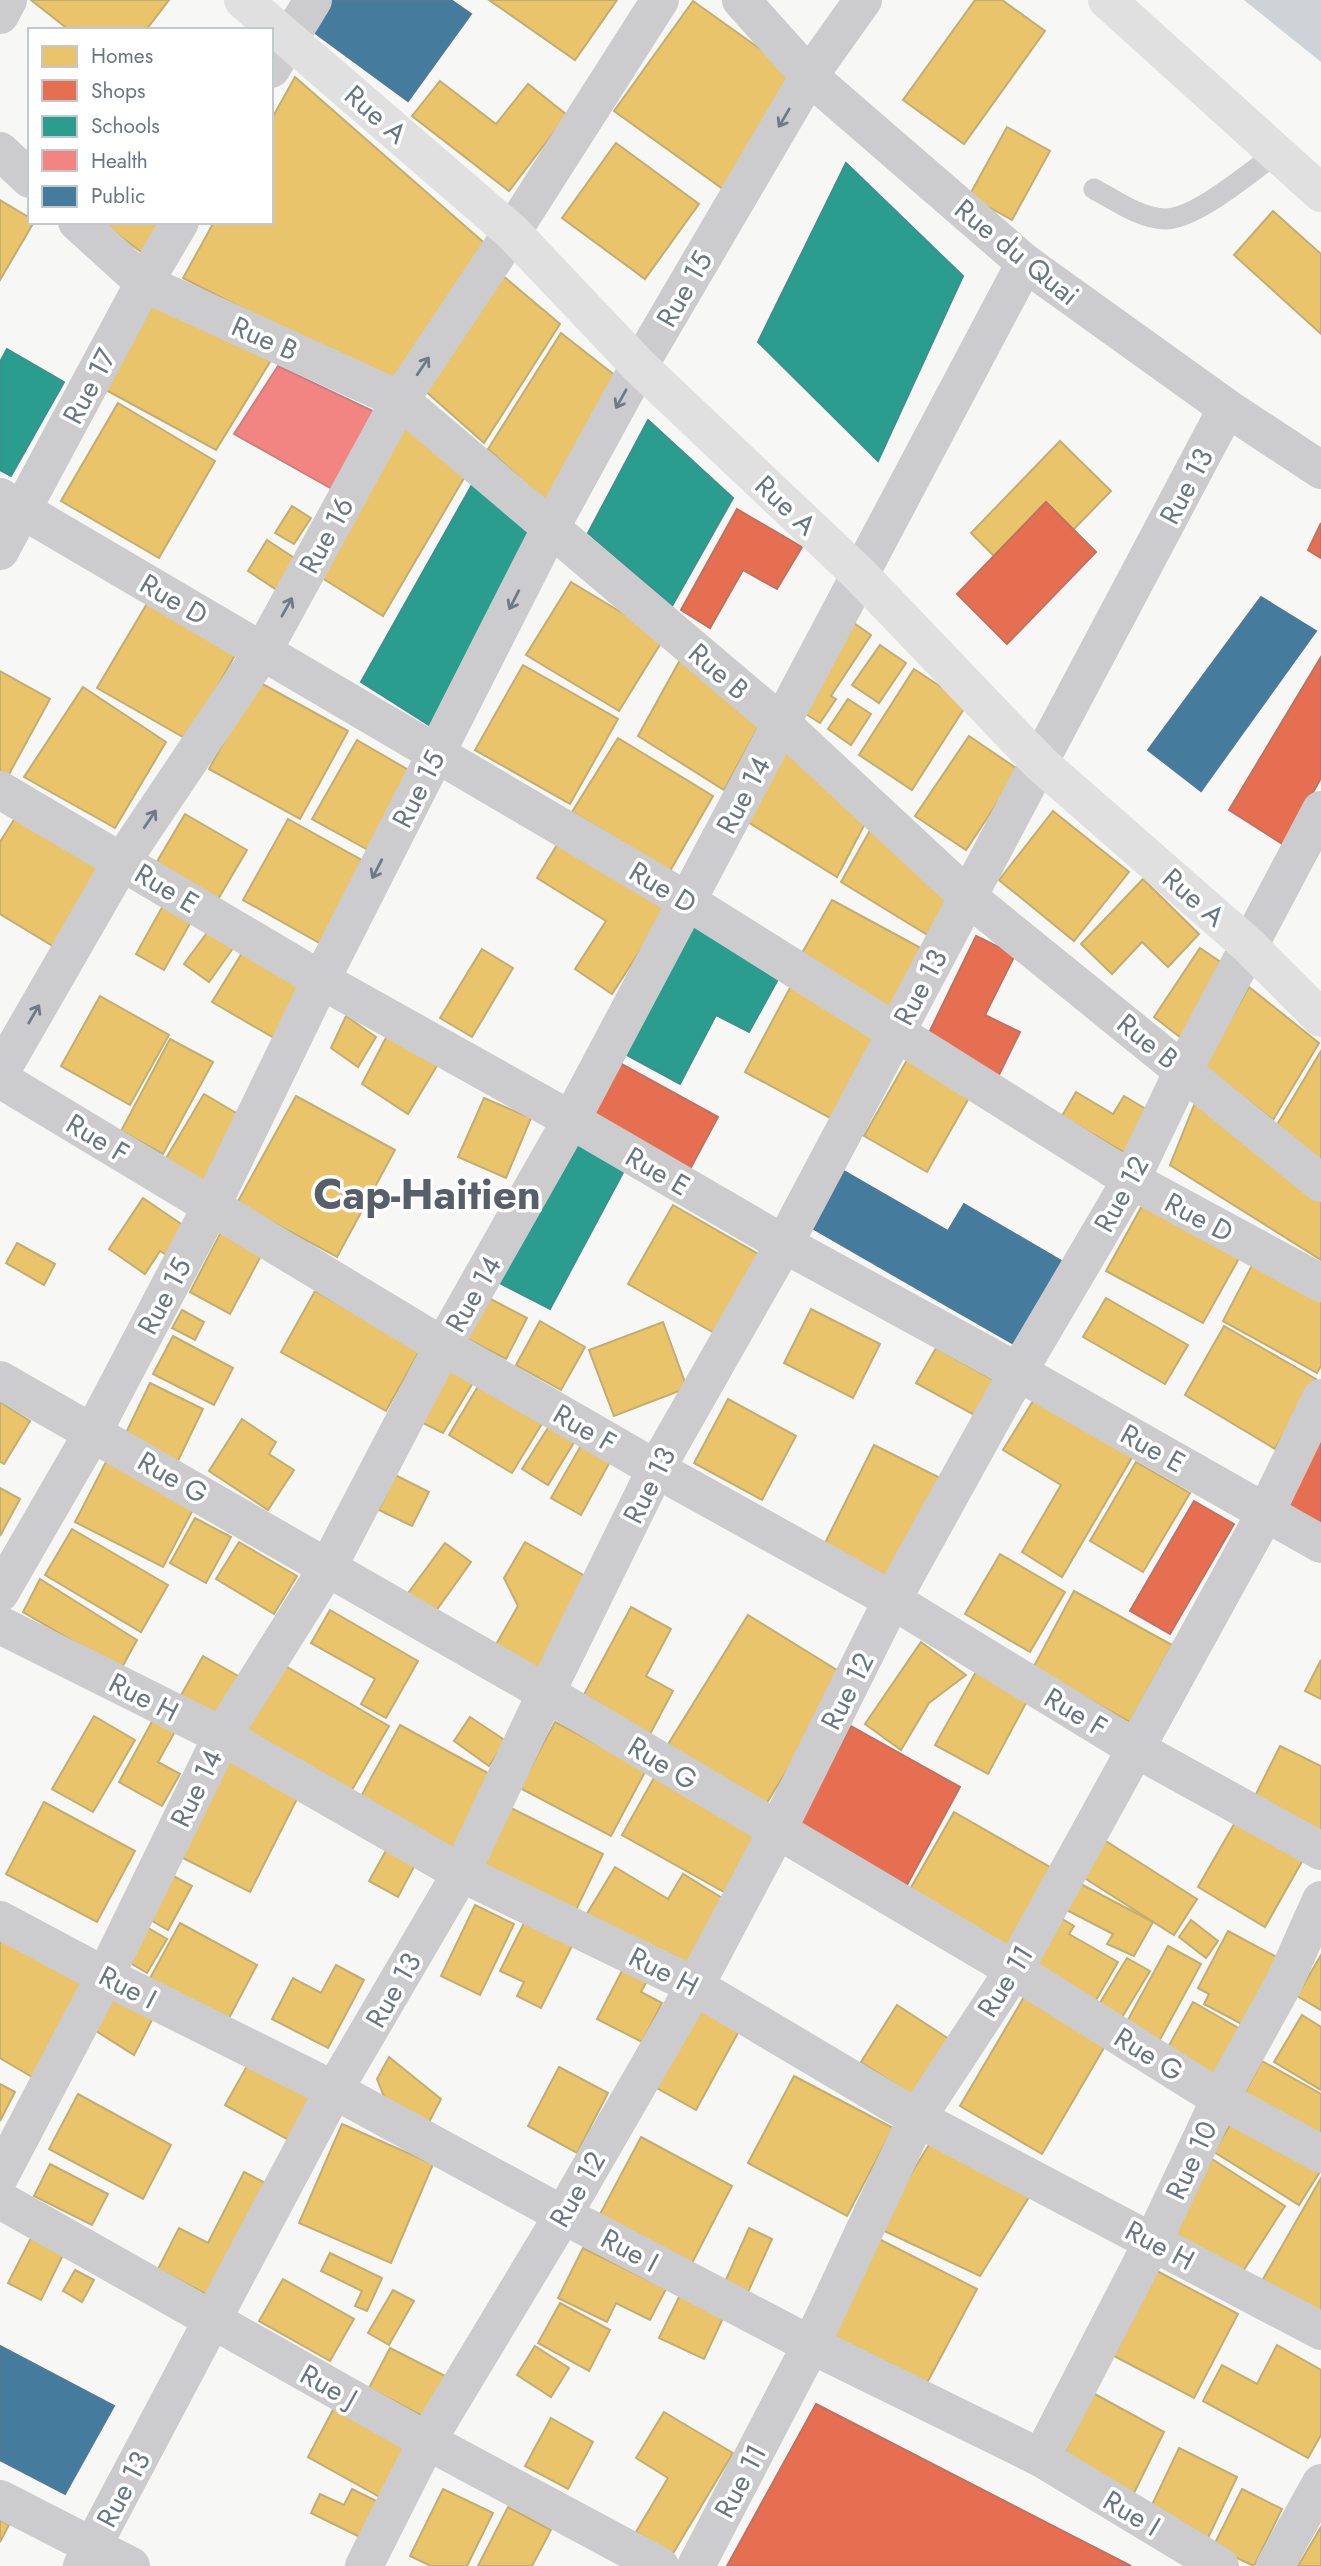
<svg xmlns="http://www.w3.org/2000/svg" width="1321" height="2566" viewBox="0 0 1321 2566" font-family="Jost,sans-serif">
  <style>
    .water { fill: #cdd3d6 }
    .homes { fill: #e9c46a; stroke: #c2ad72; stroke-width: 2 }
    .shops { fill: #e76f51; stroke: #c17161; stroke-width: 2 }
    .schools { fill: #2a9d8f; stroke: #3d918c; stroke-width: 2 }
    .health { fill: #f28482; stroke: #c98083; stroke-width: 2 }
    .public { fill: #457b9d; stroke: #507a96; stroke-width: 2 }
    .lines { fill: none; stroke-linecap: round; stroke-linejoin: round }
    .lane { stroke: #ccccce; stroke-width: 21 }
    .street { stroke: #ccccce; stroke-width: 38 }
    .secondary { stroke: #e0e0e1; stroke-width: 38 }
    .oneway { stroke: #6d7a89 }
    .labels { text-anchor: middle; stroke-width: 7; stroke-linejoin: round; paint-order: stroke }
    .street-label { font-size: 28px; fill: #687685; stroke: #fff }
    .town-label { font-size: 42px; font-weight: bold; fill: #565f6a; stroke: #fff }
  </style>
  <rect width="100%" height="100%" fill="#f7f7f6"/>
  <!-- water -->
  <polygon class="water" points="1244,0 1321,0 1321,62"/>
  <!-- homes -->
  <g class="homes">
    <polygon points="31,0 169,0 146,30 69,30"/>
    <polygon points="489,0 617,0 575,60"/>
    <polygon points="975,0 1002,0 1045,31 964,144 903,100"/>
    <polygon points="693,1 801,78 723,189 614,111"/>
    <polygon points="295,77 490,248 399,388 183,278 214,222 271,222 271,120"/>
    <polygon points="440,81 496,124 528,84 567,115 509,191 412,116"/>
    <polygon points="1007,127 1050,151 1012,220 969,196"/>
    <polygon points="616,143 699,204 645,279 562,218"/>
    <polygon points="0,200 30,218 30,222 34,222 0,280"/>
    <polygon points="1273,211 1321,254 1321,334 1234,255"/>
    <polygon points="101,222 167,222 144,254"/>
    <polygon points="496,270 560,324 484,443 422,388"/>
    <polygon points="152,306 273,357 216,450 106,390"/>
    <polygon points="561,333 626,384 553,508 488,449"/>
    <polygon points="118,403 215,461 159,558 61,501"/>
    <polygon points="408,420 467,473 383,616 314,573"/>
    <polygon points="1060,441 1111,491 1073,530 1046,502 994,556 971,533"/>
    <polygon points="292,506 311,518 294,544 275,533"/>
    <polygon points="267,540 296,559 277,590 248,571"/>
    <polygon points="571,582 664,638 619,711 526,655"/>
    <polygon points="148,602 235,655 188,740 97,688"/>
    <polygon points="854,623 871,635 831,696 836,699 820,723 798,709"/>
    <polygon points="880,645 906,663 879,703 852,685"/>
    <polygon points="680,660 760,724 724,790 638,736"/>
    <polygon points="523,665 618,719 570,804 475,750"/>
    <polygon points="914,669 967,704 912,790 859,755"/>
    <polygon points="0,671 50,699 8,776 0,772"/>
    <polygon points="257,681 348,731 300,819 209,769"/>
    <polygon points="83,687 166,742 115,828 24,777"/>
    <polygon points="848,699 871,714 851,745 828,729"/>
    <polygon points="969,736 1019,770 966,850 915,816"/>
    <polygon points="618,738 713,796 670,871 572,812"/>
    <polygon points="357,740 412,772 368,850 312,819"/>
    <polygon points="780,741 867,820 837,877 738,816"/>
    <polygon points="1053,811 1129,872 1074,941 999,880"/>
    <polygon points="185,814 247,850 217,901 155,865"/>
    <polygon points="15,818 107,873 61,951 0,914 0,842"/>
    <polygon points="288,819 367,863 321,944 243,900"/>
    <polygon points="872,827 956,892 931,937 841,882"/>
    <polygon points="560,840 667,909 612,994 575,969 606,921 537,878"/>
    <polygon points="1143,879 1199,934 1168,967 1142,942 1112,974 1081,944"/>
    <polygon points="832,900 928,952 893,1011 801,955"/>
    <polygon points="165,902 193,918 164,970 136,954"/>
    <polygon points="212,926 236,944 209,982 184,964"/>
    <polygon points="1200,948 1231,969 1185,1041 1154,1017"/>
    <polygon points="482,949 513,968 472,1037 440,1018"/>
    <polygon points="242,953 302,989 274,1038 212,1002"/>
    <polygon points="791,986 888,1039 841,1124 745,1072"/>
    <polygon points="1249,987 1319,1043 1273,1120 1204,1066"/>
    <polygon points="100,996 169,1035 130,1105 61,1066"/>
    <polygon points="346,1016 376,1037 358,1067 331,1048"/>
    <polygon points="389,1032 438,1064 408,1114 362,1084"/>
    <polygon points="170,1039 213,1062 163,1154 121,1131"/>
    <polygon points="1321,1051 1321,1166 1275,1128"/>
    <polygon points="907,1060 970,1096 927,1172 864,1136"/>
    <polygon points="1076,1092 1113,1114 1124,1096 1151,1112 1127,1154 1062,1116"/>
    <polygon points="204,1094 243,1117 204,1183 165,1160"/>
    <polygon points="296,1096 395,1150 337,1257 237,1203"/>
    <polygon points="484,1098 531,1118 506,1178 458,1157"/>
    <polygon points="1197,1098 1321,1202 1321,1260 1170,1165"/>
    <polygon points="1148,1195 1243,1251 1203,1323 1106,1271"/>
    <polygon points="143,1198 190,1230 171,1258 160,1251 145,1274 109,1249"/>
    <polygon points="673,1205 767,1259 723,1338 628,1284"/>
    <polygon points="221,1232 262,1254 230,1314 190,1292"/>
    <polygon points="17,1243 55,1264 44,1285 6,1263"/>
    <polygon points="1258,1254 1321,1290 1321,1366 1317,1373 1223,1321"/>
    <polygon points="315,1291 420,1350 386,1411 281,1352"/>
    <polygon points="485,1296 527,1318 506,1359 464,1337"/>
    <polygon points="1106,1298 1188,1345 1165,1384 1083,1337"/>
    <polygon points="811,1309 880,1344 853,1398 784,1363"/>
    <polygon points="182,1310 204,1322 195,1340 172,1328"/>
    <polygon points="540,1321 585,1347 561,1390 516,1365"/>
    <polygon points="663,1322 687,1388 614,1416 589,1350"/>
    <polygon points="1224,1326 1316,1379 1275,1449 1185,1395"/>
    <polygon points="173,1336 233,1368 214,1405 153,1374"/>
    <polygon points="936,1348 995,1381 976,1416 916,1383"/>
    <polygon points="452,1361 477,1376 443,1433 419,1421"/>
    <polygon points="483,1378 546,1417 512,1473 449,1435"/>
    <polygon points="150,1383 203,1409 176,1465 123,1439"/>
    <polygon points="1036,1396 1134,1454 1062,1577 1022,1552 1061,1485 1003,1450"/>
    <polygon points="728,1399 796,1436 762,1500 694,1463"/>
    <polygon points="0,1402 30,1421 4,1464 0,1462"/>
    <polygon points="242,1419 276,1442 269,1454 294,1470 268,1510 209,1471"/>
    <polygon points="553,1420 578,1436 548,1485 522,1469"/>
    <polygon points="583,1442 612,1458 581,1515 551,1498"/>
    <polygon points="874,1445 942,1479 891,1581 823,1547"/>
    <polygon points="109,1456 197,1502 163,1567 75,1522"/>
    <polygon points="1136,1462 1190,1493 1143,1572 1090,1541"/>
    <polygon points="395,1475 429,1492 412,1526 379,1510"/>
    <polygon points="0,1488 20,1499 0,1536"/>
    <polygon points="195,1518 231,1537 206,1583 170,1563"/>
    <polygon points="72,1529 168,1585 141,1632 45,1575"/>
    <polygon points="239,1542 297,1576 274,1614 216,1579"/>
    <polygon points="525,1542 592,1580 538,1676 494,1648 518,1606 504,1578"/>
    <polygon points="445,1543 471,1562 433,1615 406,1596"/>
    <polygon points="1000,1554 1065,1592 1030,1652 965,1614"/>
    <polygon points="40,1579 137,1640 121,1669 23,1612"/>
    <polygon points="1074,1591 1172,1645 1130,1722 1033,1668"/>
    <polygon points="631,1607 671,1629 646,1676 673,1691 649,1736 581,1700"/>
    <polygon points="330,1610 418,1661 386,1718 361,1704 375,1679 311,1643"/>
    <polygon points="748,1615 845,1675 765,1806 667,1746"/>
    <polygon points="921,1642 966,1675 929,1703 901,1750 865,1724"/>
    <polygon points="203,1656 240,1677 215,1720 179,1699"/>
    <polygon points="1321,1660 1321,1699 1305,1691"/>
    <polygon points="982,1661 1033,1690 988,1774 935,1745"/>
    <polygon points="282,1664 389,1726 349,1795 242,1734"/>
    <polygon points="94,1716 135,1740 93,1812 52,1789"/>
    <polygon points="155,1716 177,1728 158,1762 180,1774 162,1806 119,1782"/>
    <polygon points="470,1717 506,1741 489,1766 454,1741"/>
    <polygon points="555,1722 646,1770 611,1836 520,1788"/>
    <polygon points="400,1725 495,1777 454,1853 359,1800"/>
    <polygon points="1280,1746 1321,1766 1321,1832 1254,1798"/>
    <polygon points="224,1751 301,1791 250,1892 173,1853"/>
    <polygon points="655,1776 764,1837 731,1896 622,1835"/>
    <polygon points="44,1802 135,1851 97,1922 6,1874"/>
    <polygon points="511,1808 603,1854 574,1914 482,1868"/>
    <polygon points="954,1812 1055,1870 1007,1956 905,1898"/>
    <polygon points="1237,1819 1304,1858 1265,1927 1198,1887"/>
    <polygon points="1098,1836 1197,1899 1174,1935 1075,1872"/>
    <polygon points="389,1845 417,1861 398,1897 369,1881"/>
    <polygon points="615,1867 668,1899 683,1874 727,1901 682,1976 585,1917"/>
    <polygon points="166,1872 192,1886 168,1930 142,1915"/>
    <polygon points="1073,1880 1153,1922 1134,1956 1107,1944 1113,1934 1059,1906"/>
    <polygon points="475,1905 514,1924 480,1995 441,1976"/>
    <polygon points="1054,1914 1074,1926 1069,1934 1118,1962 1091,2009 1023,1969"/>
    <polygon points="1191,1920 1218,1941 1206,1958 1179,1937"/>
    <polygon points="140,1923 167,1939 147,1973 120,1957"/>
    <polygon points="180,1923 257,1965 227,2022 149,1980"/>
    <polygon points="524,1923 572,1946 541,2008 517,1996 524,1982 500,1971"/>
    <polygon points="1228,1931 1286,1962 1251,2029 1204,2004 1209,1994 1198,1988"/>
    <polygon points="0,1933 91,1988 37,2080 0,2058"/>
    <polygon points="1168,1946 1201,1964 1157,2045 1124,2027"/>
    <polygon points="1321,1955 1321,2010 1297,1996"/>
    <polygon points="1127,1958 1150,1971 1118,2024 1095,2011"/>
    <polygon points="336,1965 364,1980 328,2048 272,2019 293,1978 321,1993"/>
    <polygon points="625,1965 649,1977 641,1992 662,2003 642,2042 597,2019"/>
    <polygon points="114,1995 154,2016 134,2055 96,2031"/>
    <polygon points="1024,1997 1105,2046 1042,2154 960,2106"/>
    <polygon points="1193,2002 1247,2033 1221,2080 1167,2049"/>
    <polygon points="897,2005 952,2041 915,2097 861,2062"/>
    <polygon points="699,2009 739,2031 696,2110 655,2087"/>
    <polygon points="1302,2015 1321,2027 1321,2090 1274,2062"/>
    <polygon points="389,2057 441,2099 428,2124 385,2099 377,2079"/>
    <polygon points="251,2059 320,2097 294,2143 225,2105"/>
    <polygon points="1262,2061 1321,2094 1321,2131 1316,2140 1242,2098"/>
    <polygon points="559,2067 608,2093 577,2153 528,2126"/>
    <polygon points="794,2076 893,2128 847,2216 748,2163"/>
    <polygon points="0,2084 15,2092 0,2121"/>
    <polygon points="78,2094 171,2145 143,2199 49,2149"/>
    <polygon points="1237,2113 1321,2170 1299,2205 1214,2152"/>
    <polygon points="342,2124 433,2164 391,2263 299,2223"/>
    <polygon points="641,2137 732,2186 691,2265 599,2216"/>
    <polygon points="930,2143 1029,2197 980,2276 878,2228"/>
    <polygon points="1212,2159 1285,2206 1236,2282 1164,2236"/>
    <polygon points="50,2164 108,2194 92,2225 34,2196"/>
    <polygon points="244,2172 269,2185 212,2297 158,2269 179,2228 208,2243"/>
    <polygon points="1321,2178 1321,2315 1262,2281"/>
    <polygon points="749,2228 772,2239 748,2292 725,2282"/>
    <polygon points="32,2236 64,2253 41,2300 8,2283"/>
    <polygon points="877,2238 977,2289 927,2383 825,2333"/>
    <polygon points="583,2248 666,2289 650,2320 616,2303 607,2322 558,2298"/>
    <polygon points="330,2253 382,2278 367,2311 355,2306 362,2291 321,2271"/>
    <polygon points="75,2270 94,2280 82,2302 63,2291"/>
    <polygon points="1157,2271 1238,2314 1194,2398 1114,2356"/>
    <polygon points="283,2279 354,2319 330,2361 259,2321"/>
    <polygon points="393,2290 414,2301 389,2345 368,2333"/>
    <polygon points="680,2295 724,2316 704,2359 659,2338"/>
    <polygon points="560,2303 610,2330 589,2371 538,2343"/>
    <polygon points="1277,2345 1321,2370 1321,2435 1308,2458 1203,2401 1222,2365 1257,2384"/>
    <polygon points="535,2346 569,2368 551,2397 517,2375"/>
    <polygon points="390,2348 451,2379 430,2420 369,2388"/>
    <polygon points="1093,2393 1164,2432 1131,2499 1061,2460"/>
    <polygon points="334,2408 412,2452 385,2500 308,2457"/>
    <polygon points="664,2412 733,2453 672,2555 636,2532 668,2478 636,2458"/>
    <polygon points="551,2418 593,2442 568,2489 525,2466"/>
    <polygon points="1179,2448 1237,2477 1208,2538 1150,2509"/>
    <polygon points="352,2489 388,2507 370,2542 311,2513 320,2494 344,2505"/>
    <polygon points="443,2489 493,2513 467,2566 431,2566 410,2556"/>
    <polygon points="1242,2489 1282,2509 1254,2566 1213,2547"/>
    <polygon points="508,2507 551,2530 532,2566 478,2566"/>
    <polygon points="0,2520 9,2525 0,2542"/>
    <polygon points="1321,2527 1321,2566 1298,2566"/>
  </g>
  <!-- shops -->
  <g class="shops">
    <polygon points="1046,502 1096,552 1007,644 957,594"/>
    <polygon points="737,509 802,547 777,589 743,570 710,628 681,610"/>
    <polygon points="1321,523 1321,558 1308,550"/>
    <polygon points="1321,657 1321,778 1284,845 1229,810"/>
    <polygon points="976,936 1015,955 985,1015 1020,1032 998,1077 925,1041"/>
    <polygon points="616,1061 718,1117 688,1173 585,1117"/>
    <polygon points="1321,1439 1321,1524 1281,1505"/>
    <polygon points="1194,1501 1234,1524 1170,1634 1130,1611"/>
    <polygon points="851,1726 960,1787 907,1885 797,1825"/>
    <polygon points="816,2404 1131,2566 727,2566"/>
  </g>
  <!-- schools -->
  <g class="schools">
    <polygon points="846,163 963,276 878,461 758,342"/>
    <polygon points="7,349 64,382 11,476 0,470 0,362"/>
    <polygon points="648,420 733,498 672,606 588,533"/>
    <polygon points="473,483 540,536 440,732 361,682"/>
    <polygon points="685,919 782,972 749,1032 716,1015 680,1084 614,1048"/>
    <polygon points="566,1138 625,1169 550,1309 490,1278"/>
  </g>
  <!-- health -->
  <polygon class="health" points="278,366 381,415 332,489 234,434"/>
  <!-- public -->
  <g class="public">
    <polygon points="332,0 451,0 471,14 408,101 311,30"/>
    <polygon points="1261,597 1316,631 1201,791 1148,750"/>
    <polygon points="844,1171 948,1231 964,1204 1065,1263 1017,1346 812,1228"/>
    <polygon points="0,2346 114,2406 65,2494 0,2460"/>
  </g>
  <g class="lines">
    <!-- lane -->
    <path class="lane" d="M1094,189C1115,200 1141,219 1165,219C1196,219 1250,172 1277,153"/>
    <!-- street -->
    <g class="street">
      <polyline points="741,0 809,76 1025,263 1227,408 1321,470"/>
      <polyline points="0,15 8,0"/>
      <polyline points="271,69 313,0"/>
      <polyline points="0,151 30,179"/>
      <polyline points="77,222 144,283 400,400 781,723 968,897 1321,1183"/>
      <polyline points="0,497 687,901 1131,1180 1321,1283"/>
      <polyline points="0,551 144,283 180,222"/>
      <polyline points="0,790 321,980 571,1120 784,1244 1018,1372 1321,1544"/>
      <polyline points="0,1073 122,861 263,651 400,400 512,232 660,0"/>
      <polyline points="0,1079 443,1346 656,1469 892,1600 1136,1749 1321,1851"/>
      <polyline points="0,1380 546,1693 1014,1970 1220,2099 1321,2154"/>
      <polyline points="0,1593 93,1432 211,1207 321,980 551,527 639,366 809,76 863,0"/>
      <polyline points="0,1625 222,1736 461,1873 695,1986 917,2118 1321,2331"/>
      <polyline points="0,1920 105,1976 334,2090 563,2215 811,2345 1041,2458 1220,2566"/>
      <polyline points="0,2176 105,1976 222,1736 328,1567 443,1346 571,1120 1025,263"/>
      <polyline points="0,2200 427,2441 660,2566"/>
      <polyline points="1041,2458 1153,2241 1220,2099 1284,1983 1321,1900"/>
      <polyline points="0,2499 131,2566"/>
      <polyline points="82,2566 334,2090 461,1873 546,1693 656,1469 784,1244 1227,408"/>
      <polyline points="364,2566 427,2441 563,2215 695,1986 777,1831 892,1600 1018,1372 1131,1180 1184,1069 1321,810"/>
      <polyline points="696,2566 811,2345 917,2118 1014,1970 1266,1512 1321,1398"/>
      <polyline points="1275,2566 1321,2483"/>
    </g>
    <!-- secondary -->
    <g class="secondary">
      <polyline points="243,0 512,232 639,366 860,575 1040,763 1248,945 1321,1018"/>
      <polyline points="1107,0 1321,193"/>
    </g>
  </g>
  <!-- one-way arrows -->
  <defs><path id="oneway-shaft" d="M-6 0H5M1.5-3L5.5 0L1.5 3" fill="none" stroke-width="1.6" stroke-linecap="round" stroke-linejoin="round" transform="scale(1.75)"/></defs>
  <g class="oneway">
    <use href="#oneway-shaft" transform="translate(784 118) rotate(120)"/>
    <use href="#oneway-shaft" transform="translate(423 366) rotate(-56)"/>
    <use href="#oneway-shaft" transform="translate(621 399) rotate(119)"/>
    <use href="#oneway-shaft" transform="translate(514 600) rotate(117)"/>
    <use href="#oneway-shaft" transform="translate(287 607) rotate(-61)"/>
    <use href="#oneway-shaft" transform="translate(150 819) rotate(-56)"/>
    <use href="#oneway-shaft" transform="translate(377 869) rotate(117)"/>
    <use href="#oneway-shaft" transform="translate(34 1014) rotate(-60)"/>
  </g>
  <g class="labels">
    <!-- street labels -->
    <g class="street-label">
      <text transform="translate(376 114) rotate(41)" y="10">Rue A</text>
      <text transform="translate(1017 252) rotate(39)" y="10">Rue du Quai</text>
      <text transform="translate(684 289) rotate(-60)" y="10">Rue 15</text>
      <text transform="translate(265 338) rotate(24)" y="10">Rue B</text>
      <text transform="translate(89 386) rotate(-62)" y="10">Rue 17</text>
      <text transform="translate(1186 486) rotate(-62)" y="10">Rue 13</text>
      <text transform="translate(786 505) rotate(43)" y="10">Rue A</text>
      <text transform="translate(326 535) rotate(-61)" y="10">Rue 16</text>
      <text transform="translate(174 599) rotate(30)" y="10">Rue D</text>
      <text transform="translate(719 671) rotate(41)" y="10">Rue B</text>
      <text transform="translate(418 789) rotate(-63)" y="10">Rue 15</text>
      <text transform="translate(743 795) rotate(-62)" y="10">Rue 14</text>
      <text transform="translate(663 887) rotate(31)" y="10">Rue D</text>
      <text transform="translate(167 888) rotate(31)" y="10">Rue E</text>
      <text transform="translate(1194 897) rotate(41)" y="10">Rue A</text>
      <text transform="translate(920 987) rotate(-62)" y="10">Rue 13</text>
      <text transform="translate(1148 1041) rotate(39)" y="10">Rue B</text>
      <text transform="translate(98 1138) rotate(31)" y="10">Rue F</text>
      <text transform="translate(658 1171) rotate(30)" y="10">Rue E</text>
      <text transform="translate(1121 1194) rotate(-61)" y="10">Rue 12</text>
      <text transform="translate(1199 1217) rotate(28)" y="10">Rue D</text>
      <text transform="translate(473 1294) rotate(-60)" y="10">Rue 14</text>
      <text transform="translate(164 1296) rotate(-62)" y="10">Rue 15</text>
      <text transform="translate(585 1428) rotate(30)" y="10">Rue F</text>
      <text transform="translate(1153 1448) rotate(29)" y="10">Rue E</text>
      <text transform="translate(173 1477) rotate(30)" y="10">Rue G</text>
      <text transform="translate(649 1485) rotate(-63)" y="10">Rue 13</text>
      <text transform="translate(847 1691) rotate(-63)" y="10">Rue 12</text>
      <text transform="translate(144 1697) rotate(27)" y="10">Rue H</text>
      <text transform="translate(1076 1712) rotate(31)" y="10">Rue F</text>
      <text transform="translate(663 1763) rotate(31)" y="10">Rue G</text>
      <text transform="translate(196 1788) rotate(-64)" y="10">Rue 14</text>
      <text transform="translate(664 1971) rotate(27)" y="10">Rue H</text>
      <text transform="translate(1005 1981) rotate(-58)" y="10">Rue 11</text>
      <text transform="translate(128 1987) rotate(27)" y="10">Rue I</text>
      <text transform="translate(393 1990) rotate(-60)" y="10">Rue 13</text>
      <text transform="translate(1149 2054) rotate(32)" y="10">Rue G</text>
      <text transform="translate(1191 2160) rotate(-65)" y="10">Rue 10</text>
      <text transform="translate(577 2189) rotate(-60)" y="10">Rue 12</text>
      <text transform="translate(1160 2245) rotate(28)" y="10">Rue H</text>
      <text transform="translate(630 2250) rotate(28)" y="10">Rue I</text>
      <text transform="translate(329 2386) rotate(29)" y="10">Rue J</text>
      <text transform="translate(740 2481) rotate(-62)" y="10">Rue 11</text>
      <text transform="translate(123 2489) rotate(-62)" y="10">Rue 13</text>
      <text transform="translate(1132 2513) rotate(31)" y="10">Rue I</text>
    </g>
    <!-- town labels -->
    <g class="town-label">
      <text x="427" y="1209">Cap-Haitien</text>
    </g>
  </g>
  <!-- legend -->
  <rect x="28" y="28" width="245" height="196" fill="#ffffff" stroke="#c3c8ce" stroke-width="2"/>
  <rect x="42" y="46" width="35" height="21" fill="#e9c46a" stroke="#c3c8ce" stroke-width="2"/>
  <text x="91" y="63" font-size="21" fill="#687685">Homes</text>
  <rect x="42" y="80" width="35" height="21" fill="#e76f51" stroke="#c3c8ce" stroke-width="2"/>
  <text x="91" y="98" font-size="21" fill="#687685">Shops</text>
  <rect x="42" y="116" width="35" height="21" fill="#2a9d8f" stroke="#c3c8ce" stroke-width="2"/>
  <text x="91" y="133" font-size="21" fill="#687685">Schools</text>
  <rect x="42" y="150" width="35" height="21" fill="#f28482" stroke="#c3c8ce" stroke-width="2"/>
  <text x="91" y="168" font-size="21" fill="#687685">Health</text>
  <rect x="42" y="186" width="35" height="21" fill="#457b9d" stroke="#c3c8ce" stroke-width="2"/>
  <text x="91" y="203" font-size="21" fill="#687685">Public</text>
</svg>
